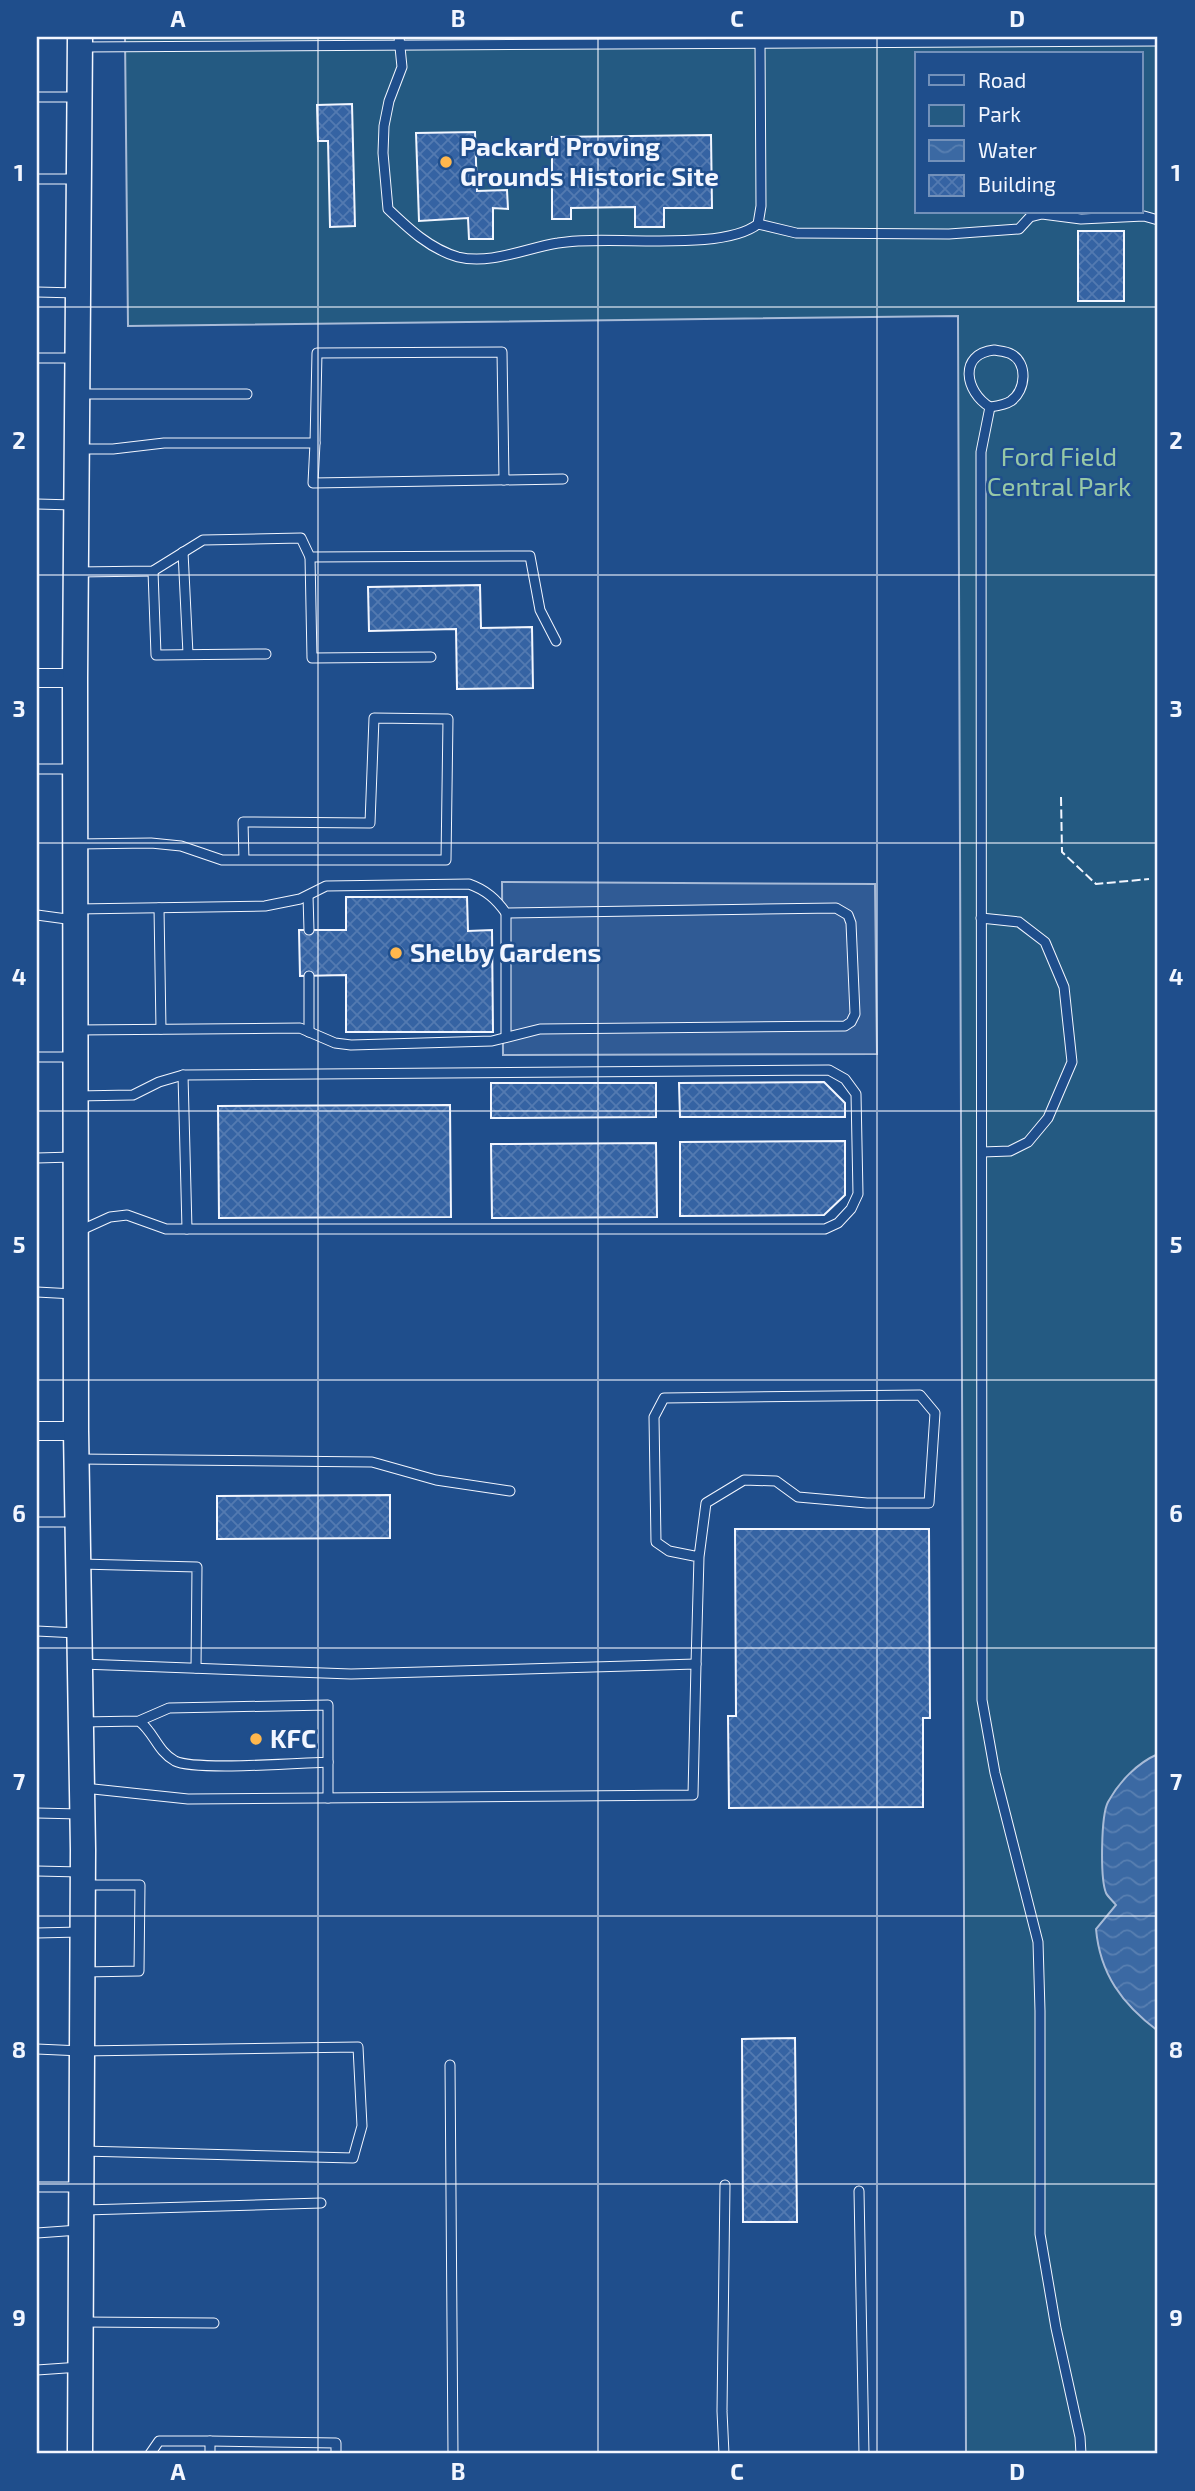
<svg xmlns="http://www.w3.org/2000/svg" width="1195" height="2491" viewBox="0 0 1195 2491" font-family="'Exo 2',sans-serif">
  <style>
    .green { fill: #245a82; stroke: #a8bbd7; stroke-width: 2; fill-rule: evenodd }
    .parking { fill: #305b95; stroke: #a8bbd7; stroke-width: 2 }
    .water { fill: url(#water-waves); stroke: #a8bbd7; stroke-width: 2 }
    .building { fill: url(#building-cross-hatch); stroke: #f2f6ff; stroke-width: 2 }
    .lines { fill: none; stroke-linecap: round; stroke-linejoin: round }
    .service-casing { stroke: #f2f6ff; stroke-width: 11 }
    .minor-casing { stroke: #f2f6ff; stroke-width: 20 }
    .secondary-casing { stroke: #f2f6ff; stroke-width: 27 }
    .service { stroke: #1f4e8c; stroke-width: 9 }
    .minor { stroke: #1f4e8c; stroke-width: 18 }
    .secondary { stroke: #1f4e8c; stroke-width: 24 }
    .fence { stroke: #f2f6ff; stroke-width: 2; stroke-dasharray: 9 3.5; stroke-linecap: butt }
    .grid { fill: none; stroke: #f2f6ff; stroke-width: 2; stroke-opacity: 0.55 }
    .poi-dot { fill: #ffb74d; stroke: #1f4e8c; stroke-width: 2.5 }
    .labels { text-anchor: middle; stroke-width: 5; stroke-linejoin: round; paint-order: stroke }
    .poi-label { font-size: 26px; font-weight: bold; fill: #f2f6ff; stroke: #1f4e8c; text-anchor: start }
    .park-label { font-size: 26px; fill: #97c8a6; stroke: #1f4e8c }
    .neatline { fill: none; stroke: #f2f6ff; stroke-width: 2.5 }
    .grid-label { font-size: 23px; text-anchor: middle; font-weight: bold; fill: #f2f6ff }
  </style>
  <defs>
    <pattern id="water-waves" width="16" height="10" patternUnits="userSpaceOnUse" patternTransform="scale(1.75)"><rect width="16" height="10" fill="#3b69a3"/><path d="M0 5q4-4 8 0t8 0" fill="none" stroke="#587fb1"/></pattern>
    <pattern id="building-cross-hatch" width="8" height="8" patternUnits="userSpaceOnUse" patternTransform="scale(1.75)"><rect width="8" height="8" fill="#3563a3"/><path d="M0 0l8 8M0 8l8-8" fill="none" stroke="#537ab1"/></pattern>
  </defs>
  <rect width="100%" height="100%" fill="#1f4e8c"/>
  <!-- green -->
  <path class="green" d="M125,37H1158V2454H966L958,316L128,326ZM917,54H1141V212H917Z"/>
  <!-- parking -->
  <polygon class="parking" points="502,882 875,884 877,1054 503,1055"/>
  <!-- water -->
  <path class="water" d="M1158,1754V2031C1122,2004 1100,1974 1096,1929L1116,1905C1113,1901 1108,1897 1106,1893C1100,1878 1101,1815 1108,1802C1119,1782 1137,1763 1158,1754Z"/>
  <!-- building -->
  <g class="building">
    <polygon points="352,104 355,226 330,227 328,141 318,141 317,105"/>
    <polygon points="475,132 477,191 507,190 508,209 493,208 493,239 469,239 468,218 419,221 416,133"/>
    <polygon points="711,135 712,208 664,208 664,227 635,227 635,207 571,208 571,219 552,219 552,137"/>
    <rect x="1078" y="231" width="46" height="70"/>
    <polygon points="480,585 481,628 532,627 533,688 457,689 456,629 369,631 368,587"/>
    <polygon points="346,897 467,897 468,931 492,930 493,1032 346,1032 346,975 300,976 299,930 346,930"/>
    <polygon points="824,1082 845,1103 845,1117 680,1117 679,1083"/>
    <polygon points="491,1083 656,1083 656,1117 491,1118"/>
    <polygon points="450,1105 451,1217 219,1218 218,1106"/>
    <polygon points="845,1141 845,1195 824,1215 680,1216 680,1142"/>
    <polygon points="656,1143 657,1217 492,1218 491,1144"/>
    <polygon points="390,1495 390,1538 217,1539 217,1496"/>
    <polygon points="735,1529 929,1529 930,1718 923,1718 923,1807 729,1808 728,1716 736,1716"/>
    <polygon points="795,2038 797,2222 743,2222 742,2039"/>
  </g>
  <g class="lines">
    <defs>
      <g id="service">
        <path d="M399,37L402,67L389,101L384,126L383,153L388,209C409,229 430,249 458,257C491,265 526,248 558,243C608,234 721,253 758,224L761,206L760,43"/>
        <polyline points="82,47 1158,41"/>
        <polyline points="37,97 78,97"/>
        <polyline points="37,179 77,179"/>
        <polyline points="758,224 796,233 949,234 1019,229 1030,217 1042,214 1081,219 1144,216 1158,220"/>
        <polyline points="37,292 77,293"/>
        <path d="M994,350C999,351 1006,351 1011,354C1028,363 1026,390 1011,401C1005,405 997,406 990,407C965,392 958,354 994,350Z"/>
        <polyline points="37,358 77,358"/>
        <polyline points="79,394 247,394"/>
        <polyline points="990,407 981,452 982,1700 995,1773 1038,1942 1040,2011 1040,2234 1056,2328 1080,2437 1081,2454"/>
        <polyline points="315,443 317,353 502,352 504,480"/>
        <polyline points="78,449 113,449 164,443 315,443 313,483 563,479"/>
        <polyline points="37,504 74,505"/>
        <polyline points="183,552 188,654"/>
        <polyline points="310,557 312,658 431,657"/>
        <polyline points="153,571 156,655 266,654"/>
        <polyline points="77,572 153,571 203,540 301,538 310,557 530,556 540,610 556,641"/>
        <polyline points="37,769 73,769"/>
        <polyline points="77,844 151,843 181,846 222,860 446,860 448,719 374,718 370,823 243,822 244,860"/>
        <polyline points="308,896 309,930"/>
        <polyline points="159,908 161,1029"/>
        <path d="M77,909L265,906L300,899L326,886L469,884C486,890 496,899 506,913L836,908L848,915L851,923L855,1014L851,1022L845,1026L540,1029L492,1041L351,1045L335,1043L300,1028L77,1030"/>
        <polyline points="506,913 506,1037"/>
        <polyline points="37,915 74,920"/>
        <polyline points="981,918 1019,922 1045,942 1064,987 1072,1062 1048,1118 1028,1142 1010,1151 982,1152"/>
        <polyline points="309,976 309,1032"/>
        <polyline points="37,1057 73,1057"/>
        <polyline points="183,1075 187,1229"/>
        <polyline points="76,1096 133,1095 159,1082 183,1075 829,1070 845,1079 856,1094 858,1194 851,1209 838,1223 825,1229 166,1229 127,1215 110,1217 77,1232"/>
        <polyline points="37,1158 73,1157"/>
        <polyline points="37,1292 74,1294"/>
        <polyline points="78,1459 372,1462 436,1480 510,1491"/>
        <polyline points="37,1522 76,1522"/>
        <polyline points="80,1564 197,1567 196,1668"/>
        <polyline points="37,1631 77,1633"/>
        <polyline points="82,1664 351,1674 696,1664 693,1795 188,1799 84,1788"/>
        <polyline points="696,1664 699,1557 669,1551 656,1542 654,1417 664,1398 920,1395 935,1413 929,1503 867,1503 798,1497 776,1481 744,1480 706,1503 699,1557"/>
        <path d="M82,1722L139,1721L169,1708L328,1705V1762C300,1763 195,1771 175,1761C157,1751 154,1732 139,1721"/>
        <polyline points="328,1798 328,1762"/>
        <polyline points="37,1813 80,1814"/>
        <polyline points="37,1871 81,1872"/>
        <polyline points="37,1933 80,1932"/>
        <polyline points="84,1972 139,1971 140,1885 85,1885"/>
        <polyline points="37,2049 81,2051 358,2047 362,2126 353,2158 83,2151"/>
        <polyline points="450,2065 453,2454"/>
        <polyline points="37,2187 80,2187"/>
        <polyline points="859,2191 864,2454"/>
        <polyline points="85,2210 321,2203"/>
        <polyline points="37,2233 79,2230"/>
        <polyline points="82,2322 214,2323"/>
        <polyline points="37,2370 80,2367"/>
        <polyline points="210,2441 336,2443 336,2454"/>
        <polyline points="150,2454 159,2441 210,2441 210,2454"/>
        <polyline points="724,2454 722,2411 725,2185"/>
      </g>
      <g id="minor">
        <polyline points="37,678 75,678"/>
        <polyline points="37,1431 76,1431"/>
      </g>
      <polyline id="secondary" points="80,2454 83,1850 76,1431 75,678 80,37"/>
    </defs>
    <!-- service casing -->
    <use href="#service" class="service-casing"/>
    <!-- minor casing -->
    <use href="#minor" class="minor-casing"/>
    <!-- secondary casing -->
    <use href="#secondary" class="secondary-casing"/>
    <!-- service -->
    <use href="#service" class="service"/>
    <!-- minor -->
    <use href="#minor" class="minor"/>
    <!-- secondary -->
    <use href="#secondary" class="secondary"/>
    <!-- fence -->
    <polyline class="fence" points="1061,797 1062,852 1096,884 1149,879"/>
  </g>
  <!-- grid -->
  <path class="grid" d="M318,37V2454M598,37V2454M877,37V2454M37,307H1158M37,575H1158M37,843H1158M37,1111H1158M37,1380H1158M37,1648H1158M37,1916H1158M37,2184H1158"/>
  <!-- markers -->
  <g class="poi-dot">
    <circle cx="446" cy="162" r="7"/>
    <circle cx="396" cy="953" r="7"/>
    <circle cx="256" cy="1739" r="7"/>
  </g>
  <g class="labels">
    <!-- poi labels -->
    <g class="poi-label">
      <text x="460" y="156">Packard Proving<tspan x="460" dy="30">Grounds Historic Site</tspan></text>
      <text x="410" y="962">Shelby Gardens</text>
      <text x="270" y="1748">KFC</text>
    </g>
    <!-- park labels -->
    <g class="park-label">
      <text x="1059" y="466">Ford Field<tspan x="1059" dy="30">Central Park</tspan></text>
    </g>
  </g>
  <!-- border -->
  <rect width="1195" height="2491" fill="none" stroke="#1f4e8c" stroke-width="77"/>
  <!-- legend -->
  <rect x="915" y="52" width="228" height="161" fill="#1f4e8c" stroke="#7391ba" stroke-width="2"/>
  <rect x="929" y="75" width="35" height="10" fill="#1f4e8c" stroke="#7391ba" stroke-width="2"/>
  <text x="978" y="88" font-size="21" fill="#f2f6ff">Road</text>
  <rect x="929" y="105" width="35" height="21" fill="#245a82" stroke="#7391ba" stroke-width="2"/>
  <text x="978" y="122" font-size="21" fill="#f2f6ff">Park</text>
  <rect x="929" y="140" width="35" height="21" fill="url(#water-waves)" stroke="#7391ba" stroke-width="2"/>
  <text x="978" y="158" font-size="21" fill="#f2f6ff">Water</text>
  <rect x="929" y="175" width="35" height="21" fill="url(#building-cross-hatch)" stroke="#7391ba" stroke-width="2"/>
  <text x="978" y="192" font-size="21" fill="#f2f6ff">Building</text>
  <rect x="38" y="38" width="1118" height="2414" class="neatline"/>
  <g class="grid-label">
    <text x="178" y="27">A</text>
    <text x="458" y="27">B</text>
    <text x="737" y="27">C</text>
    <text x="1017" y="27">D</text>
    <text x="19" y="181">1</text>
    <text x="1176" y="181">1</text>
    <text x="19" y="449">2</text>
    <text x="1176" y="449">2</text>
    <text x="19" y="717">3</text>
    <text x="1176" y="717">3</text>
    <text x="19" y="985">4</text>
    <text x="1176" y="985">4</text>
    <text x="19" y="1253">5</text>
    <text x="1176" y="1253">5</text>
    <text x="19" y="1522">6</text>
    <text x="1176" y="1522">6</text>
    <text x="19" y="1790">7</text>
    <text x="1176" y="1790">7</text>
    <text x="19" y="2058">8</text>
    <text x="1176" y="2058">8</text>
    <text x="19" y="2326">9</text>
    <text x="1176" y="2326">9</text>
    <text x="178" y="2480">A</text>
    <text x="458" y="2480">B</text>
    <text x="737" y="2480">C</text>
    <text x="1017" y="2480">D</text>
  </g>
</svg>
